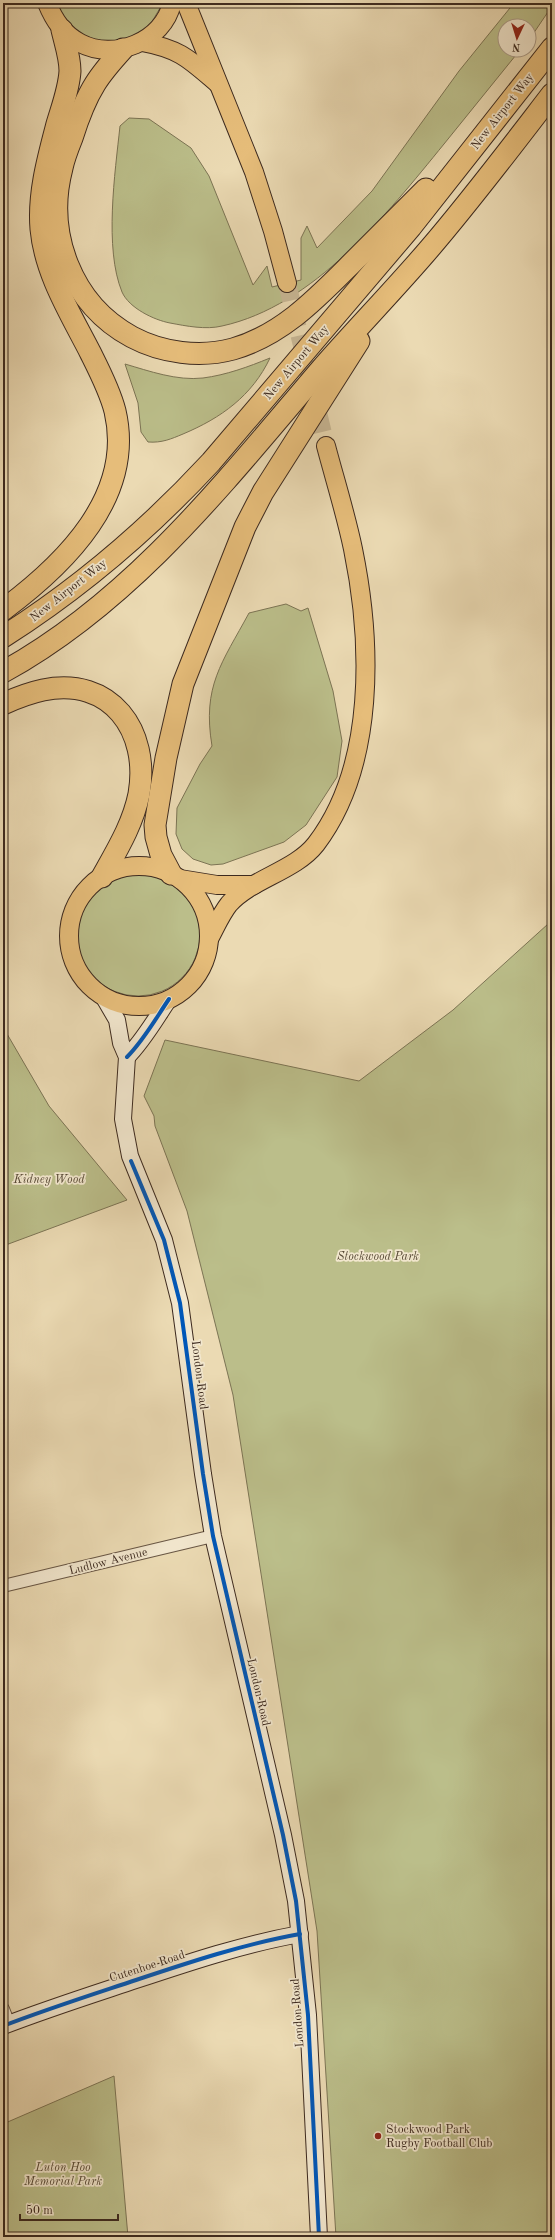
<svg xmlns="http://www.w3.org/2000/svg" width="555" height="2240" viewBox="0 0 555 2240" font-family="'Old Standard TT',serif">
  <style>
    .green { fill: #bbbe8a; stroke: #7c7454 }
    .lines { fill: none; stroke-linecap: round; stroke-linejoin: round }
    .primary-tunnel { stroke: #c8b795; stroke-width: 18; stroke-dasharray: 18 9; stroke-linecap: butt }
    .street-casing { stroke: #685644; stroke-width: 14 }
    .secondary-casing { stroke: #3d2a1f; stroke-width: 18 }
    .primary-casing { stroke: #3d2a1f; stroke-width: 20 }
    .highway-casing { stroke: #3d2a1f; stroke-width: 23 }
    .street { stroke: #f2e7ce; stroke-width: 12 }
    .secondary { stroke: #f2e7ce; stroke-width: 16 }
    .primary { stroke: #e6bd7a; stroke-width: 18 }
    .highway { stroke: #e6bd7a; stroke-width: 21 }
    .cycleway-casing { stroke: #f2e7ce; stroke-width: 6 }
    .cycleway { stroke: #0057b8; stroke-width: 4 }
    .poi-dot { fill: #8f2418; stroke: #f2e7ce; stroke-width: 1.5 }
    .labels { text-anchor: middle; stroke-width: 3.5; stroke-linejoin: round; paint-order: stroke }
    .street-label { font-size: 12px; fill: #3d2a1f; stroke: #f2e7ce }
    .park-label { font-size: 12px; font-style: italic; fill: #564834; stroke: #f2e7ce }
    .poi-label { font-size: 12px; fill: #3d2a1f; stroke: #f2e7ce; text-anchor: start }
  </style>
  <rect width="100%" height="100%" fill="#ebdab3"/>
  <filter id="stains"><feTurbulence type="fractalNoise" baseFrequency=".005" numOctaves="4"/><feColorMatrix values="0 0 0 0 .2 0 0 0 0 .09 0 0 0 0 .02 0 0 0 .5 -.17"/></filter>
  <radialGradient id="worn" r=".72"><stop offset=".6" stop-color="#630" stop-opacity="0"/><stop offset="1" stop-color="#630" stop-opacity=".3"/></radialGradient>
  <!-- green -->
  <g class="green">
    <polygon points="54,3 163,3 150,25 134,37 103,43 74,31"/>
    <path d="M514,3H552V6L529,40V26H505V50H520C495,81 469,113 444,144C387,214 314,306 222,326C206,330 186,326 170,323C154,320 129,308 122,292C104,248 115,173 120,126L129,118L149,119L191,148L209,176L253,285L267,266L272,287L301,280V238L307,226L317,248L372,191L459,71Z"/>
    <path d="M270,358C252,396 221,418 183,434C171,439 162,443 148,442L141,432L138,403L125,364C149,371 177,381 203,378C226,375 248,367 270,358Z"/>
    <path d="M286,604L301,611L308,608L333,691L342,741L337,777L306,825L284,842L223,864L211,865L193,859L182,849L176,834L177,808L200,764L212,746C202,686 222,663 249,613Z"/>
    <circle cx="138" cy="934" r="62"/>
    <polygon points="552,917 552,2237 336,2237 317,1931 233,1395 187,1211 155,1126 154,1116 144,1096 165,1040 359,1081 453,1010 548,924"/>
    <polygon points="3,1027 49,1106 127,1200 3,1246"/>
    <polygon points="114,2076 128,2237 3,2237 3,2124"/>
  </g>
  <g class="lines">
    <!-- primary-tunnel -->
    <polyline class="primary-tunnel" points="287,283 326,446"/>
    <defs>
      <g id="street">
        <polyline points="3,1586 213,1536"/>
        <polyline points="3,2009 9,2024"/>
      </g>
      <g id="secondary">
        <polyline points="103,996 117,1020 121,1043 127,1057 123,1119 130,1156 164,1240 180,1303 203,1474 213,1536 283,1835 296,1901 308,2015 319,2237"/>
        <path d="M127,1057C144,1040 156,1018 169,999"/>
        <path d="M3,2026C47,2009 91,1995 136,1980C190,1962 244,1944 300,1934"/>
      </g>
      <g id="primary">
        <path d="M47,3C54,20 63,34 80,43C114,61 163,42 172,3"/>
        <polyline points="186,3 254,172 273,231 287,283"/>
        <path d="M142,42C180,49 189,59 217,83"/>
        <circle cx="139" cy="936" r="70"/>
        <polyline points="180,879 217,885 254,885"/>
        <path d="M209,939C215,928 221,914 229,904C251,879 295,871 316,844C376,765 372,642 353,549C346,515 335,480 326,446"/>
      </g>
      <g id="highway">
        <path d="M123,49C113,60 103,71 95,84C85,100 78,119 72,138C68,148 64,158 62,168C45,233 71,304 132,337C162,353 200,358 233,349C282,335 317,298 352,263C377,238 401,214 426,189"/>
        <path d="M3,610C65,564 135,496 115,411C110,391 99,370 90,352C70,313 45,273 41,229C38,194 48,158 57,124C62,107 69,89 70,71C70,57 65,43 62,30"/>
        <path d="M3,637C80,588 149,529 211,462L411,227L552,48"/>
        <path d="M3,672C134,600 227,479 322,368C357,328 395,289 430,248C472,199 512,146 552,94"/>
        <path d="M3,704C16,698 29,693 43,690C111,676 150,731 139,794C133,824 117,850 102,877"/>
        <polyline points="171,874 161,855 156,837 155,825 166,758 183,684 245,527 263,492 359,341"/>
      </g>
    </defs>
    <!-- street casing -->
    <use href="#street" class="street-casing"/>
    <!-- secondary casing -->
    <use href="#secondary" class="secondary-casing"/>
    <!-- primary casing -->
    <use href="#primary" class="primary-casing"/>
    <!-- highway casing -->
    <use href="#highway" class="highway-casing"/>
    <!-- street -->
    <use href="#street" class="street"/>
    <!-- secondary -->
    <use href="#secondary" class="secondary"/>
    <!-- primary -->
    <use href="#primary" class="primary"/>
    <!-- highway -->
    <use href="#highway" class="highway"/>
    <defs>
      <g id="cycleway">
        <path d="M127,1057C144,1040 156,1018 169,999"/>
        <polyline points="131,1161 164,1240 180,1303 203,1474 213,1536 283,1835 296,1901 308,2015 319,2237"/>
        <path d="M3,2026C47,2009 91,1995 136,1980C190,1962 244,1944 300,1934"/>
      </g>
    </defs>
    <!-- cycleway casing -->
    <use href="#cycleway" class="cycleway-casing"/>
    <!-- cycleway -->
    <use href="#cycleway" class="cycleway"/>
  </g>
  <!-- markers -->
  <circle class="poi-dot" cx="378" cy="2136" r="4"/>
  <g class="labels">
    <!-- street labels -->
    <g class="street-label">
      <text transform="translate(502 111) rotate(-52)" y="4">New Airport Way</text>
      <text transform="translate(296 362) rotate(-50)" y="4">New Airport Way</text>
      <text transform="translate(68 590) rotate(-38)" y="4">New Airport Way</text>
      <text transform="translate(200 1375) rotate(83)" y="4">London Road</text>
      <text transform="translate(108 1561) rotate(-14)" y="4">Ludlow Avenue</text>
      <text transform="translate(259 1692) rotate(77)" y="4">London Road</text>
      <text transform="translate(147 1966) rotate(-18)" y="4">Cutenhoe Road</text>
      <text transform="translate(297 2013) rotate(-94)" y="4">London Road</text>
    </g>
    <!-- park labels -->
    <g class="park-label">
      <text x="49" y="1183">Kidney Wood</text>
      <text x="378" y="1260">Stockwood Park</text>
      <text x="63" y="2171">Luton Hoo<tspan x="63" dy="14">Memorial Park</tspan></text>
    </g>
    <!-- poi labels -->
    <g class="poi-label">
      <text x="386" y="2133">Stockwood Park<tspan x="386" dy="14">Rugby Football Club</tspan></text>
    </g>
  </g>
  <!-- margin -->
  <rect width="555" height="2240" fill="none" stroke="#ebdab3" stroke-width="16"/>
  <rect x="4" y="4" width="547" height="2232" fill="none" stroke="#3d2a1f" stroke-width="2"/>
  <rect x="8" y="8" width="539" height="2224" fill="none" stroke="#3d2a1f"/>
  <!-- north arrow -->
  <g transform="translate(517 38) rotate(184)"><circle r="19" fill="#f2e7ce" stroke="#aa9b88"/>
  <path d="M0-3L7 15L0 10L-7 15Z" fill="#8f2418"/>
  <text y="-6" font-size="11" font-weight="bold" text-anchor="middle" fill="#3d2a1f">N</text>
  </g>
  <!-- scale -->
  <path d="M20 2214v6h98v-6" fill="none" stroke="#3d2a1f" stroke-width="2"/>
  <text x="26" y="2214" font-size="12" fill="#3d2a1f" stroke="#f2e7ce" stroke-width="3" paint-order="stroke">50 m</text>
  <rect width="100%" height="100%" filter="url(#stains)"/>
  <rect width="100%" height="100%" fill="url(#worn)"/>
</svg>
